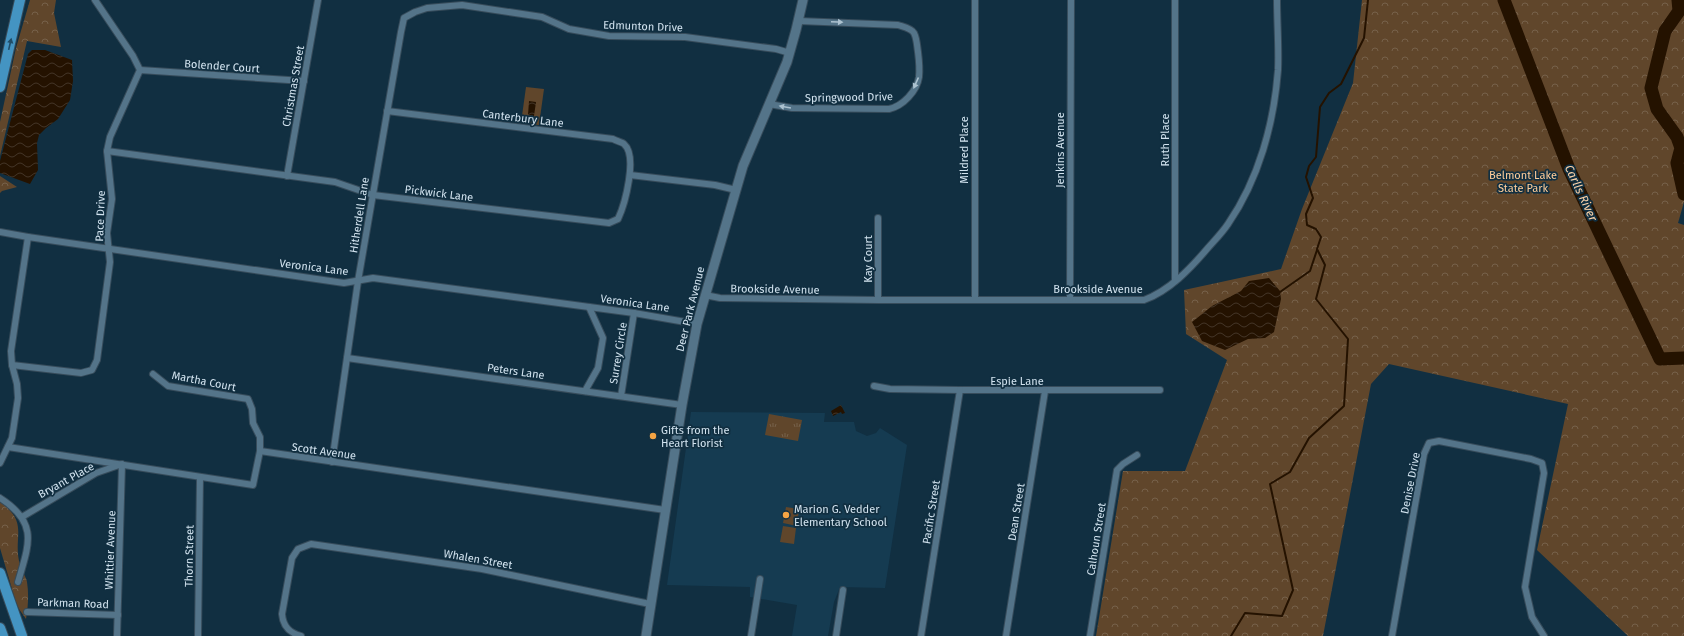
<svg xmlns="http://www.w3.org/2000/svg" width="1684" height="636" viewBox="0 0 1684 636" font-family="'Fira Sans',sans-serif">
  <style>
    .built { fill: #153b51 }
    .grass { fill: url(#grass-tufts) }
    .forest { fill: url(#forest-crowns) }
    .pitch { fill: #60462b }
    .water { fill: url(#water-waves) }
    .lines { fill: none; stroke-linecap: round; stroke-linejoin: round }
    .stream { stroke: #241200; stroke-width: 2 }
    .river { stroke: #241200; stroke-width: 13 }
    .minor-casing { stroke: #374c5b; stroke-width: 8 }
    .secondary-casing { stroke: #374c5b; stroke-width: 11 }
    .primary-casing { stroke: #374c5b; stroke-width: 12 }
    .minor { stroke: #547489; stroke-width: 6 }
    .secondary { stroke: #547489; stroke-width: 9 }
    .primary { stroke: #4494c2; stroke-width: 10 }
    .oneway { fill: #acc2d0 }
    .oneway2 { fill: #204d68 }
    .poi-dot { fill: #f4a444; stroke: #112f41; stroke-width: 1.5 }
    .labels { text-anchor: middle; stroke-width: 3.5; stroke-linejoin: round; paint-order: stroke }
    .street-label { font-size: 11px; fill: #d2e3ef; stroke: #112f41 }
    .park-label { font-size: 11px; fill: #ffcd99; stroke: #112f41 }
    .poi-label { font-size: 11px; fill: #d2e3ef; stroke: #112f41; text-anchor: start }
    .water-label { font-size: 12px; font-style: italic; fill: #fad2a9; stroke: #112f41 }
  </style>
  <defs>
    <pattern id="grass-tufts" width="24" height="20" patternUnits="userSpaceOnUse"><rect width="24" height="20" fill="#60462b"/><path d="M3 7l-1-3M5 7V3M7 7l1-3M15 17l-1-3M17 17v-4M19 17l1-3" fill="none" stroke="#76614a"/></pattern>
    <pattern id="forest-crowns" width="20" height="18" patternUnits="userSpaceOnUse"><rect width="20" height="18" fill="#60462b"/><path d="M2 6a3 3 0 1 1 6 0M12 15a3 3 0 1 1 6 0" fill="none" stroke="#76614a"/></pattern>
    <pattern id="water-waves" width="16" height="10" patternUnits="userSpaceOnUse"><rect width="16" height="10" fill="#241200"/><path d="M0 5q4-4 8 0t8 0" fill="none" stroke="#433426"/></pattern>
  </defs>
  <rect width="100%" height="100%" fill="#112f41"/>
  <!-- built -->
  <polygon class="built" points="691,412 825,413 824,422 854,422 856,431 867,436 876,433 880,428 907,445 885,588 840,587 834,602 828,636 792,636 797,605 750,597 750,587 667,585"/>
  <!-- grass -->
  <polygon class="grass" points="769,414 802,420 798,441 765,435"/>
  <!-- forest -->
  <g class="forest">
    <polygon points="30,0 56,0 54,13 61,47 27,41 0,156 0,122 16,48"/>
    <polygon points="1362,0 1684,0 1684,202 1678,223 1684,225 1684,636 1628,636 1537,550 1568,404 1389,364 1371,384 1323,636 1096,636 1123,471 1185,471 1227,360 1186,334 1184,290 1281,269 1302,209 1353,83"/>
    <polygon points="0,176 17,187 2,191 0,193"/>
    <path d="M0,502C30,523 12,537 20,565C21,571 26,576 27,582C29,595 28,607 26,619L19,609L15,599L0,548Z"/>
  </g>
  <!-- pitch -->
  <g class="pitch">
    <polygon points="526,87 544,89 539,125 521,123"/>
    <polygon points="786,507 799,509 797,526 783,523"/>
    <polygon points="783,526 796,528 794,544 780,542"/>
  </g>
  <!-- water -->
  <g class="water">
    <polygon points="32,50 45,50 72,60 73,81 70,100 58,119 46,128 39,135 37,143 38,170 30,184 0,173 0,161 28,54"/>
    <polygon points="529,101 536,102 534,116 528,115"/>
    <polygon points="1269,278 1280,291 1281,299 1274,332 1265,338 1248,339 1225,350 1202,341 1192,322 1212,306 1241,291 1249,281"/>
    <polygon points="841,405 845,413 842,414 841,412 833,416 831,411"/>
  </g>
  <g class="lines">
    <!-- stream -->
    <g class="stream">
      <polyline points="1280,292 1310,271 1317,250"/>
      <polyline points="1231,636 1245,613 1282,616 1293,590 1270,484 1290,472 1309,438 1344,406 1348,339 1316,299 1325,265 1317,249 1321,237 1316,229 1307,225 1306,214 1313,198 1306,177 1309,166 1316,157 1320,107 1329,93 1341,84 1364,38 1368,0"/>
    </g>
    <!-- river -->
    <g class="river">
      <polyline points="1504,0 1569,169 1660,359 1684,358"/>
      <polyline points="1678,0 1679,11 1665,31 1651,88 1657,109 1677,137 1681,148 1677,163 1684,194"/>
    </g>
    <defs>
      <g id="minor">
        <polyline points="975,0 975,299"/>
        <polyline points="1175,0 1175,281"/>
        <polyline points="140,70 304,81"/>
        <path d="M769,104L792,108L889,109C903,106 917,91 919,77C920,68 919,60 918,52C917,46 917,39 914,33C911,28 904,27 898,25L799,21"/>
        <path d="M107,151L335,182L373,195L609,223L618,219C625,204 638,156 624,144C622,142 616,141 613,139L387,111"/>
        <polyline points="630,175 715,185 736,190"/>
        <polyline points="287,176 318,0"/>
        <polyline points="878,218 878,300"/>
        <polyline points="0,232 28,237 344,283 373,278 634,313 697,324"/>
        <path d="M705,295L720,298L878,300H1144C1169,291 1190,269 1207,249C1214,241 1222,233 1228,224C1259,179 1274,123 1278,70C1279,47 1277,23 1277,0"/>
        <polyline points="1070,299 1071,0"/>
        <polyline points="347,358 682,405"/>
        <polyline points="12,365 81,373 92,370 97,360 110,262 107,233 112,199 107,151 110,137 140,70 133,56 95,0"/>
        <polyline points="874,386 890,389 960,390 1160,390"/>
        <polyline points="585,391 598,368 603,338 589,307"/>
        <polyline points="621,396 634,313"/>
        <polyline points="8,447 253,485 260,451 260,437 253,423 252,409 248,399 168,386 153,374"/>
        <polyline points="260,451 665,510"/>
        <polyline points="332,462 358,281 401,32 404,18 415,12 427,8 462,5 542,17 569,29 609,36 685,37 776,49 790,53"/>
        <polyline points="0,463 12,438 18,398 17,384 12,365 11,351 28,237"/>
        <path d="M0,498C39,523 29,544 18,582"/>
        <polyline points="22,517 96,473 122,464 117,636"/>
        <polyline points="27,612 118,615"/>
        <polyline points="198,636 200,477"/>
        <path d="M301,636C290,633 283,627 282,614L292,558L298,549L311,544L482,569L650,604"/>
        <polyline points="751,636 760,579"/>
        <polyline points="836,636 843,590"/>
        <polyline points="921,636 960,390"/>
        <polyline points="1006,636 1045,391"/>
        <polyline points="1090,636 1117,470 1123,464 1137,455"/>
        <polyline points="1392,636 1424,454 1429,443 1439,441 1531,459 1542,463 1544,473 1525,587 1532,617 1544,636"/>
      </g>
      <polyline id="secondary" points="646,636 682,405 697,324 743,166 787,62 796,30 803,0"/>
      <g id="primary">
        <polyline points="0,87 20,0"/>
        <polyline points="0,573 22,636"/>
        <polyline points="0,628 3,636"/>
      </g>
    </defs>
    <!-- minor casing -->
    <use href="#minor" class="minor-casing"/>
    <!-- secondary casing -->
    <use href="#secondary" class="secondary-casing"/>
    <!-- primary casing -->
    <use href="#primary" class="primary-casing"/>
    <!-- minor -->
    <use href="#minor" class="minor"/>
    <!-- secondary -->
    <use href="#secondary" class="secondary"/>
    <!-- primary -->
    <use href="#primary" class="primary"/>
  </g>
  <!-- one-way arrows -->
  <defs><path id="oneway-solid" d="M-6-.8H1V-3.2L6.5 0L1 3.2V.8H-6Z"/></defs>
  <g class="oneway">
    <use href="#oneway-solid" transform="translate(837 22) rotate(2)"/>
    <use href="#oneway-solid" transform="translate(916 83) rotate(114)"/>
    <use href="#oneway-solid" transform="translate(785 107) rotate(-170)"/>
  </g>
  <use class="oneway2" href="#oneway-solid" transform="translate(10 44) rotate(-77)"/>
  <!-- markers -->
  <g class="poi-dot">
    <circle cx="653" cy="436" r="4"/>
    <circle cx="786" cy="515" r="4"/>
  </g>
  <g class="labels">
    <!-- street labels -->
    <g class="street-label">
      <text transform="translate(643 26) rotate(2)" y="4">Edmunton Drive</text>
      <text transform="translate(222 66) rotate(4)" y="4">Bolender Court</text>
      <text transform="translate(293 86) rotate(-80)" y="4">Christmas Street</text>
      <text transform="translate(849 97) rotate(-1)" y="4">Springwood Drive</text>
      <text transform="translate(523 118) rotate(7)" y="4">Canterbury Lane</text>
      <text transform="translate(1165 140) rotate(-90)" y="4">Ruth Place</text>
      <text transform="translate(964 150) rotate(-90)" y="4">Mildred Place</text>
      <text transform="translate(1060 150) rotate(-90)" y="4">Jenkins Avenue</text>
      <text transform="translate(439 193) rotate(7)" y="4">Pickwick Lane</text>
      <text transform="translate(359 215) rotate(-81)" y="4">Hitherdell Lane</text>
      <text transform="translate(100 216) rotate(-88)" y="4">Pace Drive</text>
      <text transform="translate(868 259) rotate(-90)" y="4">Kay Court</text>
      <text transform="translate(314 267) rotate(7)" y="4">Veronica Lane</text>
      <text transform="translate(775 289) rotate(1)" y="4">Brookside Avenue</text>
      <text x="1098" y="293">Brookside Avenue</text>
      <text transform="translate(635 303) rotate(8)" y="4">Veronica Lane</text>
      <text transform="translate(690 309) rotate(-76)" y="4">Deer Park Avenue</text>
      <text transform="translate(618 353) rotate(-81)" y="4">Surrey Circle</text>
      <text transform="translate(516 371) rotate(8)" y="4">Peters Lane</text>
      <text transform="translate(204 381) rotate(11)" y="4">Martha Court</text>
      <text x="1017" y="385">Espie Lane</text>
      <text transform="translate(324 451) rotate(8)" y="4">Scott Avenue</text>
      <text transform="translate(66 480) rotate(-29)" y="4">Bryant Place</text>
      <text transform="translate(1410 483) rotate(-79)" y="4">Denise Drive</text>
      <text transform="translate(931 512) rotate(-81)" y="4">Pacific Street</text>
      <text transform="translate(1016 512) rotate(-81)" y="4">Dean Street</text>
      <text transform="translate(1096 539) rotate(-81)" y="4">Calhoun Street</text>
      <text transform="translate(110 550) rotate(-88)" y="4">Whittier Avenue</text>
      <text transform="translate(189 556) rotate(-89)" y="4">Thorn Street</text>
      <text transform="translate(478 559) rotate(10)" y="4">Whalen Street</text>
      <text transform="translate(73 603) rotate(2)" y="4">Parkman Road</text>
    </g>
    <!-- park labels -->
    <g class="park-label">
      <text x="1523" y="179">Belmont Lake<tspan x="1523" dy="13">State Park</tspan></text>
    </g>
    <!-- poi labels -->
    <g class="poi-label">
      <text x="661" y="434">Gifts from the<tspan x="661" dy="13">Heart Florist</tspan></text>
      <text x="794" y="513">Marion G. Vedder<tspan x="794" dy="13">Elementary School</tspan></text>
    </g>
    <!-- water labels -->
    <g class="water-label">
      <text transform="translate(1581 193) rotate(65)" y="4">Carlls River</text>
    </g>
  </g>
</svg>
